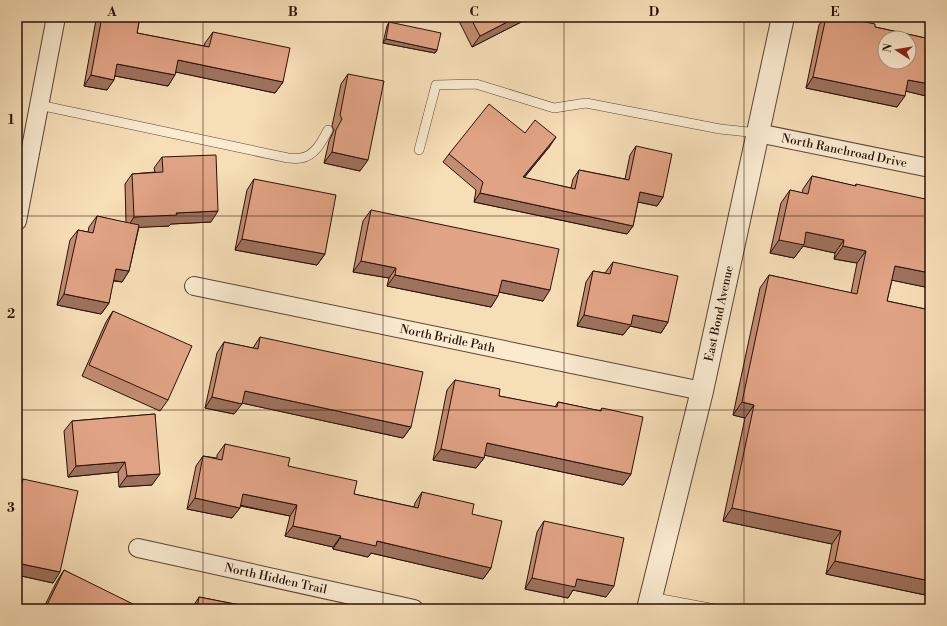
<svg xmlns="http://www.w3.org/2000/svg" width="947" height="626" viewBox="0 0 947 626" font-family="'Libre Bodoni',serif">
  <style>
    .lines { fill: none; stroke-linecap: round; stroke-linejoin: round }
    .service-casing { stroke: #5c4433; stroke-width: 10 }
    .minor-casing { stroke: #5c4433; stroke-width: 20 }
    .tertiary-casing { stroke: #5c4433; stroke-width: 24 }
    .service { stroke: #f9ead0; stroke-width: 9 }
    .minor { stroke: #f9ead0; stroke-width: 18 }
    .tertiary { stroke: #f9ead0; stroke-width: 22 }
    .wall { fill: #c28c72; stroke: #281107 }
    .shaded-wall { fill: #9e725d; stroke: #281107 }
    .building { fill: #e1a385; stroke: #281107; fill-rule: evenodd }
    .grid { fill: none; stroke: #281107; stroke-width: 1; stroke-opacity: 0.55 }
    .labels { text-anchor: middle; stroke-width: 3; stroke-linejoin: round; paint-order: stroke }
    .street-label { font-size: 12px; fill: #281107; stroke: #f9ead0 }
    .neatline { fill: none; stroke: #281107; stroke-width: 1.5 }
    .grid-label { font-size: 13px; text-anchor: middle; font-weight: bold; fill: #281107 }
  </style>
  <rect width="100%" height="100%" fill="#f6deb7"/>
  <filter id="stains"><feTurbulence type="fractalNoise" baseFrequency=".005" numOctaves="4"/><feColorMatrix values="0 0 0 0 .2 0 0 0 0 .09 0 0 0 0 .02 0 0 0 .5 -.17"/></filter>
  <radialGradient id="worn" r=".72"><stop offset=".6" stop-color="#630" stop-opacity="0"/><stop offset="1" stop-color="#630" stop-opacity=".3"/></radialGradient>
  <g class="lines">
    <defs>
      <g id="service">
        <path d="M39,105L288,158C292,158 297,159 301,158C315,156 322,141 328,130"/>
        <polyline points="419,150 436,85 476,84 554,108 586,103 720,129 758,133"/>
        <polyline points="651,597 715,609"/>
      </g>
      <g id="minor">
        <path id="s1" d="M758,133L930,168"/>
        <polyline points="17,221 56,17"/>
        <path id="s2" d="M194,286L702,391"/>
        <path id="s3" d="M138,548L414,609"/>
      </g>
      <g id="tertiary">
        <path id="s4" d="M648,609L702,391L783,17"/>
      </g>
    </defs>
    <!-- service casing -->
    <use href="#service" class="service-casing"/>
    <!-- minor casing -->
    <use href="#minor" class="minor-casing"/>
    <!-- tertiary casing -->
    <use href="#tertiary" class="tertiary-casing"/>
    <!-- service -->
    <use href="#service" class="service"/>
    <!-- minor -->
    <use href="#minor" class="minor"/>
    <!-- tertiary -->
    <use href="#tertiary" class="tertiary"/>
  </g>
  <!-- wall -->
  <g class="wall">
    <polygon points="98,17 140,17 137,33 204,46 205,43 213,32 283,82 275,93 176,72 168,86 115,76 107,90 84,86 96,20"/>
    <polygon points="457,17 531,17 472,47"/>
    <polygon points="825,17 841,17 875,27 930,39 930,97 906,91 897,107 806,88 819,25"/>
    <polygon points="389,22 437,50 435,53 383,43 387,26"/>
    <polygon points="348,74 360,171 324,163 329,141 334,130 332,126 341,84"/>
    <polygon points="525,133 550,146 524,178 571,188 573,179 579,170 625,179 630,155 636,146 663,197 657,206 638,202 633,226 627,234 474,202 476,190 443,162 449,154"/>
    <polygon points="162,157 211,222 171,224 169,226 139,227 129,271 122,282 113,281 109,303 101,314 57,305 70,240 78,230 88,232 89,227 97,216 126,223 125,184 132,174 155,172 154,168"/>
    <polygon points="812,176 855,186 856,184 930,288 892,280 887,301 930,310 930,596 826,574 832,544 723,521 745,418 733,415 760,288 769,275 851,293 857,263 834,259 835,253 803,246 794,258 770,253 781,203 790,190 802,193 803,189"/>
    <polygon points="254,179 325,254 317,265 235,250 247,190"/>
    <polygon points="371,210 543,301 499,292 491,307 387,286 389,278 353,272 363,221"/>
    <polygon points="613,262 668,322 661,333 630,326 623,335 577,326 586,282 593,271 605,273"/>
    <polygon points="113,311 168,400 160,411 82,376 106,322"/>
    <polygon points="260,337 411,427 403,438 242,403 234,414 205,408 217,353 224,342 253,348"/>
    <polygon points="455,380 499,396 555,407 558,402 600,411 602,408 631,474 623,485 484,455 484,458 476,468 433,460 447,390"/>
    <polygon points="155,414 152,485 119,487 118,472 68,477 64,431 72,421"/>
    <polygon points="225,444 288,466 354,494 414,507 415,503 422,492 472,514 491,568 483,579 371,553 368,557 333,549 333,547 285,536 290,516 240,506 232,518 187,509 196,466 203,456 217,458 217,455"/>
    <polygon points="23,479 53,583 17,575 17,488"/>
    <polygon points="544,521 606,597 573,590 568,598 525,589 537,532"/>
    <polygon points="64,570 138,609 43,609 57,581"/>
    <polygon points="199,597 260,609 191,609 192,608"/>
  </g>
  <!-- shaded-wall -->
  <g class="shaded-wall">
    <polygon points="517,17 531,17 472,47 480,36"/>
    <polygon points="386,39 437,50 435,53 383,43"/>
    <polygon points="178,60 283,82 275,93 171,71"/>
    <polygon points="117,64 175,75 168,86 110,75"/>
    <polygon points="91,75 114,80 107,90 84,86"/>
    <polygon points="813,77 905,96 897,107 806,88"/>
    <polygon points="908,80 930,84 930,97 901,90"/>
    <polygon points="556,137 550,146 517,186 523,177"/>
    <polygon points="332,152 368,160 360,171 324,163"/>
    <polygon points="640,192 663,197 657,206 634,201"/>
    <polygon points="480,193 633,226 627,234 474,202"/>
    <polygon points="218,211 211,222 171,224 169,226 127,228 134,217 176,213"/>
    <polygon points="806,232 844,240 835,253 803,246 794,258 770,253 779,240"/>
    <polygon points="242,239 325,254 317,265 235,250"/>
    <polygon points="843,246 866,251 857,263 834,259"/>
    <polygon points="361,261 396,268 389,278 353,272"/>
    <polygon points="895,266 930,273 930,288 886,279"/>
    <polygon points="116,269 129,271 122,282 108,279"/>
    <polygon points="395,275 498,296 491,307 387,286"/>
    <polygon points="502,280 550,290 543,301 494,291"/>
    <polygon points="64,294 109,303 101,314 57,305"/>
    <polygon points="584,315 633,315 668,322 661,333 630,326 623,335 577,326"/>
    <polygon points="245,391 411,427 403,438 237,402"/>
    <polygon points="212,397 242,404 234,414 205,408"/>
    <polygon points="742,402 754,405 745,418 733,415"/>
    <polygon points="487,443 631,474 623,485 479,454"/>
    <polygon points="441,449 484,458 476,468 433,460"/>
    <polygon points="125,462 118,472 68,477 76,466"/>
    <polygon points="160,474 152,485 119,487 127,476"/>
    <polygon points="243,494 297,505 290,516 235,504"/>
    <polygon points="195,498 240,508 232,518 187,509"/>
    <polygon points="732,508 841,531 832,544 723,521"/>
    <polygon points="293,526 341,536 333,547 285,536"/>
    <polygon points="340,538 377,541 491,568 483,579 371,553 368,557 333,549"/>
    <polygon points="835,561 930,581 930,596 826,574"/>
    <polygon points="17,563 60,572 53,583 17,575"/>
    <polygon points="532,578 577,579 614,586 606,597 573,590 568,598 525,589"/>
  </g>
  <!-- building -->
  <g class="building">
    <polygon points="102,17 140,17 137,33 209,47 213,32 290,48 283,82 178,60 175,75 117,64 114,80 91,75"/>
    <polygon points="470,17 517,17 480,36"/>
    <path d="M826,17H841L875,24V27L930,39V84L908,80L905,96L813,77ZM885,38H909V62H885Z"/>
    <polygon points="389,22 441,33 437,50 386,39"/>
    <polygon points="348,74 384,81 368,160 332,152 336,130 342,119 340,115"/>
    <polygon points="489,104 525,133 535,120 556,137 523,177 575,189 579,170 629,180 636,146 672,154 663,197 640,192 633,226 480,193 483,182 449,154"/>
    <polygon points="216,155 218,211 176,213 177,215 134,217 132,174 163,172 162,157"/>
    <polygon points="812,176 856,186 856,184 930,200 930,273 895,266 887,301 930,310 930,581 835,561 841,531 732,508 754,405 742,402 769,275 857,294 866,251 843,246 844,240 806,232 804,245 779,240 790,190 808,194"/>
    <polygon points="254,179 336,195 325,254 242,239"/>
    <polygon points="371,210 559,249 550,290 502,280 498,296 395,275 396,268 361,261"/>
    <polygon points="97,216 139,225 129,271 116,269 109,303 64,294 78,230 93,233"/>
    <polygon points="613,262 678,276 668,322 633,315 631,325 584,315 593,271 610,274"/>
    <polygon points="113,311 192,346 168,400 89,365"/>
    <polygon points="260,337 423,372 411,427 245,391 242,404 212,397 224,342 258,349"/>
    <polygon points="455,380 500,389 499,396 557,407 558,402 601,411 602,408 643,417 631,474 487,443 484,458 441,449"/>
    <polygon points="155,414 160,474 127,476 125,462 76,466 72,421"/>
    <polygon points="225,444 290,458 288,466 357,481 354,494 418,508 422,492 474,504 472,514 502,521 491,568 377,541 376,546 340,538 341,536 293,526 297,505 243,494 240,508 195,498 203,456 222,460"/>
    <polygon points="23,479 78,491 60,572 17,563 17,497 19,498"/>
    <polygon points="544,521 624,538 614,586 577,579 575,587 532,578"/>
    <polygon points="64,570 139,607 138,609 45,609"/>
    <polygon points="199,597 260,609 197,609"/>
    <polygon points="168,607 179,609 168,609"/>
  </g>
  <!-- grid -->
  <path class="grid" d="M203,17V609M383,17V609M564,17V609M744,17V609M17,216H930M17,410H930"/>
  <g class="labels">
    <!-- street labels -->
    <g class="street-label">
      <text dy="4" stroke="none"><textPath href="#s1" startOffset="88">North Ranchroad Drive</textPath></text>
      <text dy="4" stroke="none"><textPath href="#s4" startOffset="304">East Bond Avenue</textPath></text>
      <text dy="4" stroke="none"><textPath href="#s2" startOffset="259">North Bridle Path</textPath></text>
      <text dy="4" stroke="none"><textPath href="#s3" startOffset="141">North Hidden Trail</textPath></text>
    </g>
  </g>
  <!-- margin -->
  <rect width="947" height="626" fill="none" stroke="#f6deb7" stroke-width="44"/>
  <!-- north arrow -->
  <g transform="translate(897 50) rotate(282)"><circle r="19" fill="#f9ead0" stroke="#a59380"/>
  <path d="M0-3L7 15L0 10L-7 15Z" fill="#8f2418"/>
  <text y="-6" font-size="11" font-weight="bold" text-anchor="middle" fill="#281107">N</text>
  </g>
  <rect x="22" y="22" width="903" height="582" class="neatline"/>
  <g class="grid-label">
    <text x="112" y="16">A</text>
    <text x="293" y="16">B</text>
    <text x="474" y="16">C</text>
    <text x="654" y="16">D</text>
    <text x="835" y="16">E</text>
    <text x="11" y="124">1</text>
    <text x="11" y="318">2</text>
    <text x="11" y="512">3</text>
  </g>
  <rect width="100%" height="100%" filter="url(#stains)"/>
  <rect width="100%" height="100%" fill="url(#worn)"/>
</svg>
